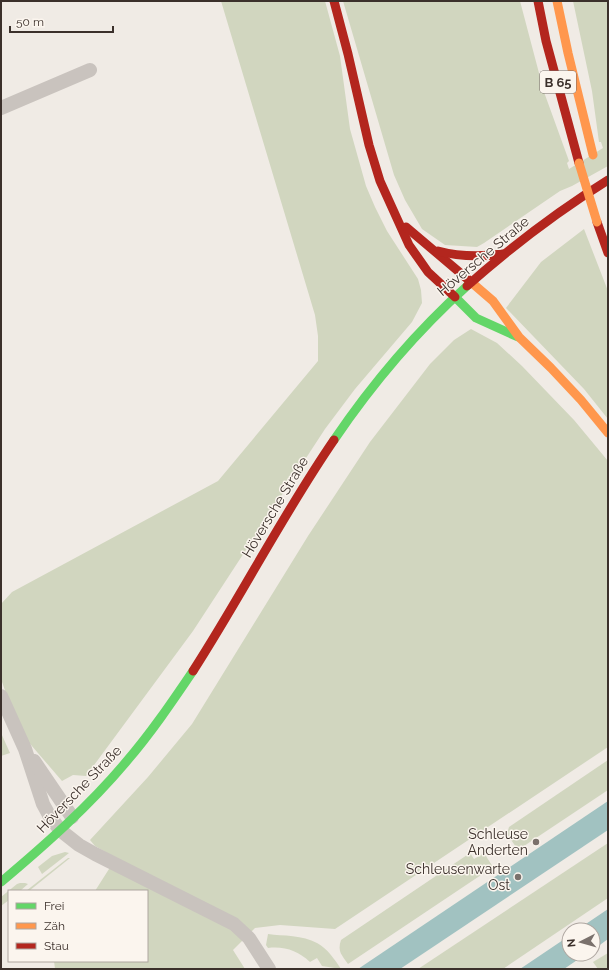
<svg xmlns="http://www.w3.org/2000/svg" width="609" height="970" viewBox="0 0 609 970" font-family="Raleway,sans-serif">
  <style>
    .green { fill: #d1d6bf }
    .water { fill: #a1c2c1 }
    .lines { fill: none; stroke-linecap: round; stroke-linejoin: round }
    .street { stroke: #c9c3be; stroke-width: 14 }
    .fast { stroke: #63d668; stroke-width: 9 }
    .slow { stroke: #ff974d; stroke-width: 9 }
    .jam { stroke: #b3261e; stroke-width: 9 }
    .slow-bridge { stroke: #ff974d; stroke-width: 9 }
    .poi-dot { fill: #7a716c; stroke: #fbf5ee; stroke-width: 1.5 }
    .labels { text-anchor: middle; stroke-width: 3; stroke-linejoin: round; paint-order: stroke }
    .shield { fill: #fbf5ee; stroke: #756b66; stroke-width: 1 }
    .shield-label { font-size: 13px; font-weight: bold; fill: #3b302b }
    .street-label { font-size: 14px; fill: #3b302b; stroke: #fbf5ee }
    .poi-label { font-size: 14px; fill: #3b302b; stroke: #fbf5ee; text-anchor: end }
  </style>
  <rect width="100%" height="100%" fill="#f0ebe5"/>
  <!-- green -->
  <g class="green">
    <polygon points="221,1 325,1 340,56 350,129 366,186 375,207 387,231 418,279 421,290 422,303 412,322 355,389 325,429 193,631 86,776 73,775 62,781 19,731 1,679 1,604 12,592 218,481 318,361 318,336 315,315"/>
    <polygon points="343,1 520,1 544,92 569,161 567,163 569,169 603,148 601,142 599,142 592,91 573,1 608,1 608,166 572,186 560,191 484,243 477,247 445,245 422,229 405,200 394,175"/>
    <polygon points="584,229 608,291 608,419 584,389 506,308 541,262"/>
    <polygon points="471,329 497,343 522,366 574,420 608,461 608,747 335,929 280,925 255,928 233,950 245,969 55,969 54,961 147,961 147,891 95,891 116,858 95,846 90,840 148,777 192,724 308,536 370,442 430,364 454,340"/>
    <polygon points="1,733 10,753 1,756"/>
    <polygon points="608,760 608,790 518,850 507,834 509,827"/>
    <polygon points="608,843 608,898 503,969 418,969"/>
    <polygon points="65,852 69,853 42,874 38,867 52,856"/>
    <path d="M470,853L474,859L484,853L493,867L348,964C342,955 337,952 341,940Z"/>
    <polygon points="68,858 70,858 29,891 26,891"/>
    <polygon points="20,883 25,883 28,884 20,891 9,891 9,900 1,906 1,897 17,884"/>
    <path d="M268,934C283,936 303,935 317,943C327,948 335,960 341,969L322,966L317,958L310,962C298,951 285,946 268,948L266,945Z"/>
    <polygon points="608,953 608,969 598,969 593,962"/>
  </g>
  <!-- water -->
  <g class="water">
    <polygon points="608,801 608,830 400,969 358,969"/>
    <polygon points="608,909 608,939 593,950 593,930 577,930"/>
    <polygon points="569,936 569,954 586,954 564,969 520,969"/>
  </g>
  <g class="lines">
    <!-- street -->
    <g class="street">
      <polyline points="1,108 90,70"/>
      <polyline points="1,696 25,749 43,804 49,815 60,830 79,845 95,854 234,924 249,938 269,969"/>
      <polyline points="34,761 72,817"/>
    </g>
    <!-- fast -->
    <g class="fast">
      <polyline points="455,297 476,318 518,337"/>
      <path d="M334,440C372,384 417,331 467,286"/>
      <path d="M1,882C45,845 89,806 126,762C151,733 172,702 193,671"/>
    </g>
    <!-- slow -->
    <g class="slow">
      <polyline points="557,1 568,53 593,155"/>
      <polyline points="471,282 493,301 519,337 551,368 581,400 608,433"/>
    </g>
    <!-- jam -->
    <g class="jam">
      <polyline points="334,1 348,54 369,145 380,181 409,245 428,272 455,297"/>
      <polyline points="538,1 546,41 579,163"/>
      <polyline points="597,222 608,253"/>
      <polyline points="406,227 471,282"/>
      <path d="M438,251C460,257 480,257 503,254"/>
      <path d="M467,286C511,247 558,211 608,180"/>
      <path d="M193,671C242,595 283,514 334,440"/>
    </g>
    <!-- slow-bridge -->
    <polyline class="slow-bridge" points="579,163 597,222"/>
  </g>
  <!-- markers -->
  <g class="poi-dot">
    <circle cx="536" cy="842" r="4"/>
    <circle cx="518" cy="877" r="4"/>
  </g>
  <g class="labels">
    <!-- shield labels -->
    <rect class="shield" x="540" y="71" width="36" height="22" rx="3"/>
    <g class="shield-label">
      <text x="558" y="87">B 65</text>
    </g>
    <!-- street labels -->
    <g class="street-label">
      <text transform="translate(483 256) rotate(-40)" y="5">Höversche Straße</text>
      <text transform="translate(275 507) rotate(-59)" y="5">Höversche Straße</text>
      <text transform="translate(79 789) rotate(-46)" y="5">Höversche Straße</text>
    </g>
    <!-- poi labels -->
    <g class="poi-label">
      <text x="528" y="839">Schleuse<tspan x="528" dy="16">Anderten</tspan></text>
      <text x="510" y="874">Schleusenwarte<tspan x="510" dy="16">Ost</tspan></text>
    </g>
  </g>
  <!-- border -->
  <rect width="609" height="970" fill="none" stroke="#3b302b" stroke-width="4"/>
  <!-- legend -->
  <rect x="8" y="890" width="140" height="72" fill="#fbf5ee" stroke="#aea6a0"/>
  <rect x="16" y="903" width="20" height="6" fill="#63d668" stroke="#aea6a0"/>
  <text x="44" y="910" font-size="12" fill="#3b302b">Frei</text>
  <rect x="16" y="923" width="20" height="6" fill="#ff974d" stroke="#aea6a0"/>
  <text x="44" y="930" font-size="12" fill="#3b302b">Zäh</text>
  <rect x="16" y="943" width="20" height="6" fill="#b3261e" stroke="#aea6a0"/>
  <text x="44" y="950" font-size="12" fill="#3b302b">Stau</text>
  <!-- north arrow -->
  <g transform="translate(581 942) rotate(264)"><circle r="19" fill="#fbf5ee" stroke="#aea6a0"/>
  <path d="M0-3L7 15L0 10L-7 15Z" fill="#7a716c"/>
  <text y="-6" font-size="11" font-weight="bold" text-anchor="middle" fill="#3b302b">N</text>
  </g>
  <!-- scale -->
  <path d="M10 26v6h103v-6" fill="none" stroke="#3b302b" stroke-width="2"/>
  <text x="16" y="26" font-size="12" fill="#3b302b" stroke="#fbf5ee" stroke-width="3" paint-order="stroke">50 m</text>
</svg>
